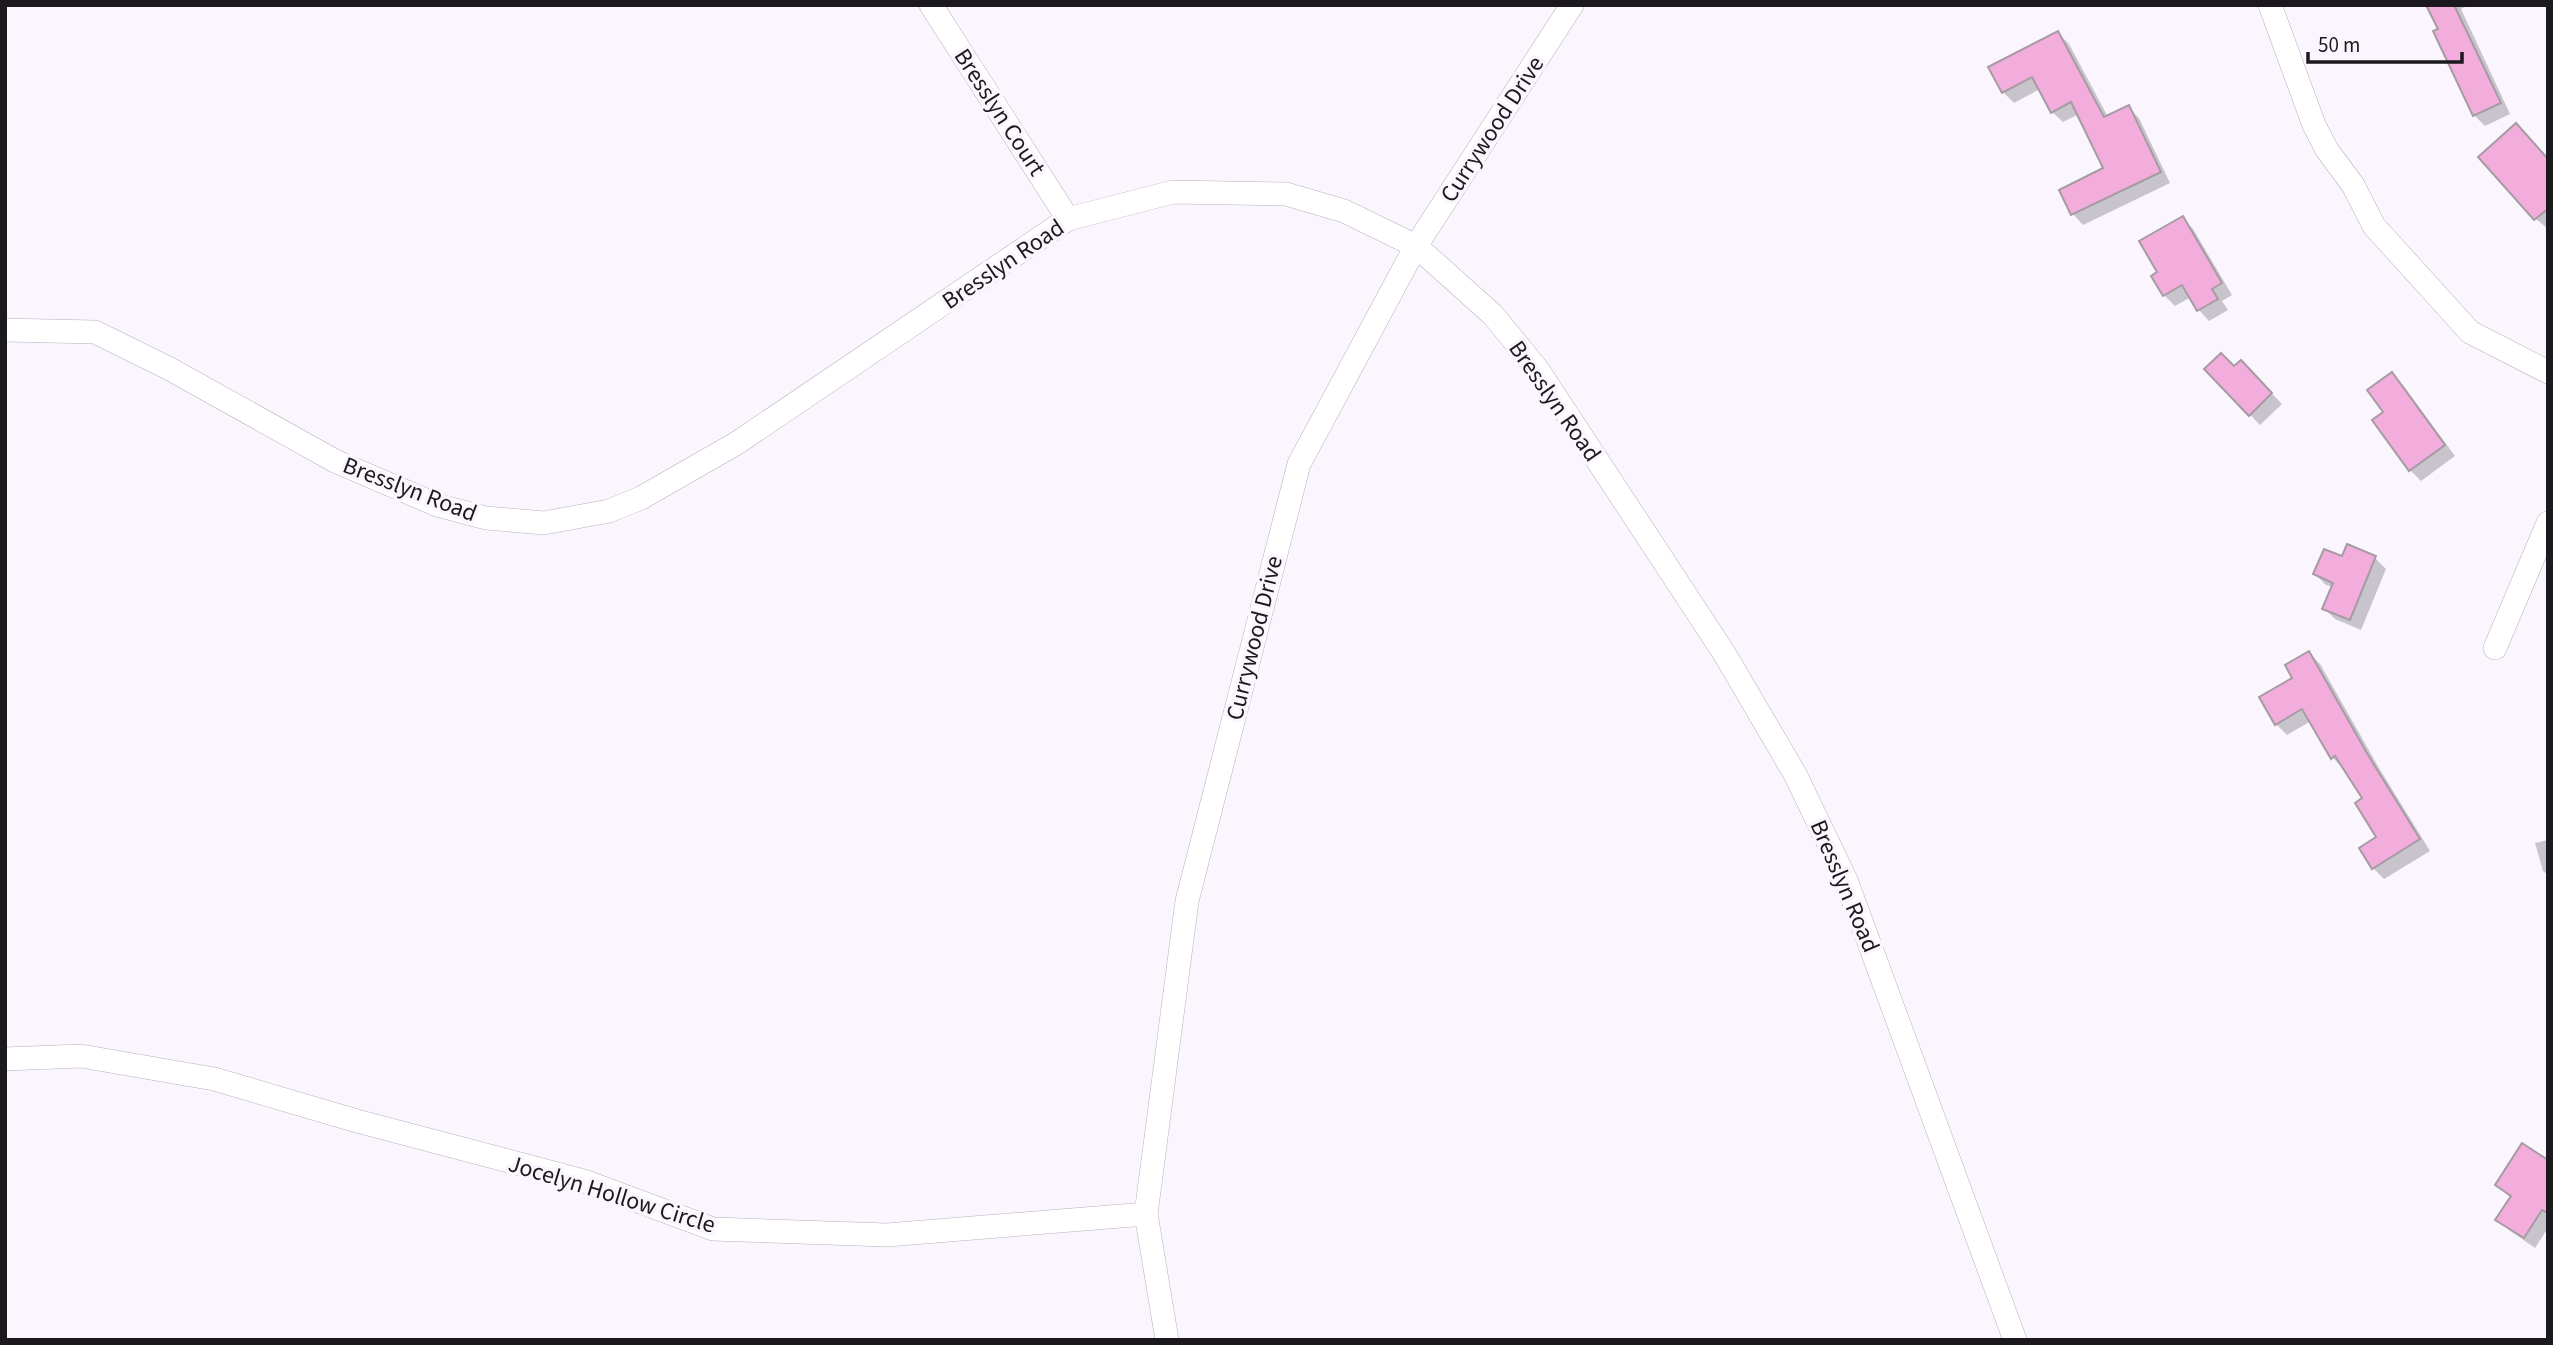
<svg xmlns="http://www.w3.org/2000/svg" width="2553" height="1345" viewBox="0 0 2553 1345" font-family="'Source Sans 3',sans-serif">
  <style>
    .shadow { fill: #0003 }
    .building { fill: #f2addd; stroke: #a79ba3; stroke-width: 2 }
    .lines { fill: none; stroke-linecap: round; stroke-linejoin: round }
    .street-casing { stroke: #b8b0bd; stroke-width: 24 }
    .street { stroke: #fff; stroke-width: 23 }
    .labels { text-anchor: middle; stroke-width: 7; stroke-linejoin: round; paint-order: stroke }
    .street-label { font-size: 24px; fill: #1c191e; stroke: #fbf6fe }
  </style>
  <rect width="100%" height="100%" fill="#fbf6fe"/>
  <!-- shadow -->
  <g class="shadow">
    <polygon points="2428,5 2468,5 2461,9 2510,114 2485,126 2474,115"/>
    <polygon points="2058,33 2069,44 2108,117 2128,107 2139,118 2170,183 2083,225 2073,214 2106,169 2079,114 2063,122 2052,112 2040,89 2014,103 2003,92"/>
    <polygon points="2481,157 2548,160 2548,229 2536,219"/>
    <polygon points="2182,218 2193,229 2232,295 2222,301 2228,310 2209,321 2199,310 2191,297 2175,306 2164,295 2160,273"/>
    <polygon points="2241,362 2282,404 2260,425 2207,370 2234,369"/>
    <polygon points="2392,374 2403,385 2455,456 2421,481 2410,470 2385,412"/>
    <polygon points="2343,558 2375,558 2386,569 2361,630 2335,619 2324,608 2333,587 2326,585 2315,574"/>
    <polygon points="2309,653 2320,664 2379,768 2430,851 2384,879 2373,868 2379,838 2365,799 2343,768 2332,757 2311,721 2287,735 2276,724 2295,678"/>
    <polygon points="2548,840 2548,875 2543,871 2535,843"/>
    <polygon points="2548,1162 2548,1228 2535,1248 2509,1230 2498,1219 2511,1198 2497,1185"/>
  </g>
  <!-- building -->
  <g class="building">
    <polygon points="2426,5 2454,5 2501,103 2473,116 2433,31 2438,29"/>
    <polygon points="2058,31 2104,117 2129,105 2161,172 2071,215 2059,190 2103,168 2071,102 2051,113 2032,77 2002,93 1988,67"/>
    <polygon points="2516,123 2548,159 2548,209 2534,220 2478,157"/>
    <polygon points="2183,216 2222,283 2212,289 2218,299 2197,311 2182,285 2163,296 2151,276 2157,272 2139,241"/>
    <polygon points="2221,353 2234,366 2241,360 2272,393 2249,416 2204,369"/>
    <polygon points="2392,372 2445,445 2409,471 2372,420 2383,412 2367,390"/>
    <polygon points="2347,544 2376,556 2350,620 2322,609 2333,583 2313,574 2324,549 2342,556"/>
    <polygon points="2309,651 2368,755 2420,839 2372,869 2359,848 2376,837 2355,803 2362,798 2335,756 2331,759 2302,709 2275,725 2259,697 2292,678 2285,665"/>
    <polygon points="2522,1143 2548,1160 2548,1213 2542,1210 2524,1238 2495,1220 2511,1196 2495,1185"/>
  </g>
  <g class="lines">
    <defs>
      <g id="street">
        <polyline points="931,5 1068,219"/>
        <polyline points="2270,5 2314,125 2327,150 2353,185 2374,226 2470,332 2548,372"/>
        <polyline points="5,330 95,332 170,369 335,461 437,505 486,518 544,523 609,511 641,498 737,443 1068,219 1173,192 1286,194 1344,211 1416,246 1493,315 1538,370 1724,653 1795,774 1846,880 2015,1340"/>
        <polyline points="2495,648 2548,523"/>
        <polyline points="5,1059 81,1056 214,1079 357,1121 584,1181 713,1229 887,1235 1146,1214"/>
        <polyline points="1167,1340 1146,1214 1187,901 1299,464 1416,246 1572,5"/>
      </g>
    </defs>
    <!-- street casing -->
    <use href="#street" class="street-casing"/>
    <!-- street -->
    <use href="#street" class="street"/>
  </g>
  <g class="labels">
    <!-- street labels -->
    <g class="street-label">
      <text transform="translate(1000 112) rotate(57)" y="8">Bresslyn Court</text>
      <text transform="translate(1492 129) rotate(-57)" y="8">Currywood Drive</text>
      <text transform="translate(1003 264) rotate(-34)" y="8">Bresslyn Road</text>
      <text transform="translate(1555 401) rotate(55)" y="8">Bresslyn Road</text>
      <text transform="translate(410 489) rotate(21)" y="8">Bresslyn Road</text>
      <text transform="translate(1254 638) rotate(-76)" y="8">Currywood Drive</text>
      <text transform="translate(1845 886) rotate(67)" y="8">Bresslyn Road</text>
      <text transform="translate(612 1194) rotate(17)" y="8">Jocelyn Hollow Circle</text>
    </g>
  </g>
  <!-- border -->
  <rect width="2553" height="1345" fill="none" stroke="#1c191e" stroke-width="14"/>
  <!-- scale -->
  <path d="M2308 52v10h154v-10" fill="none" stroke="#1c191e" stroke-width="3.5"/>
  <text x="2318" y="52" font-size="21" fill="#1c191e" stroke="#fbf6fe" stroke-width="5" paint-order="stroke">50 m</text>
</svg>
